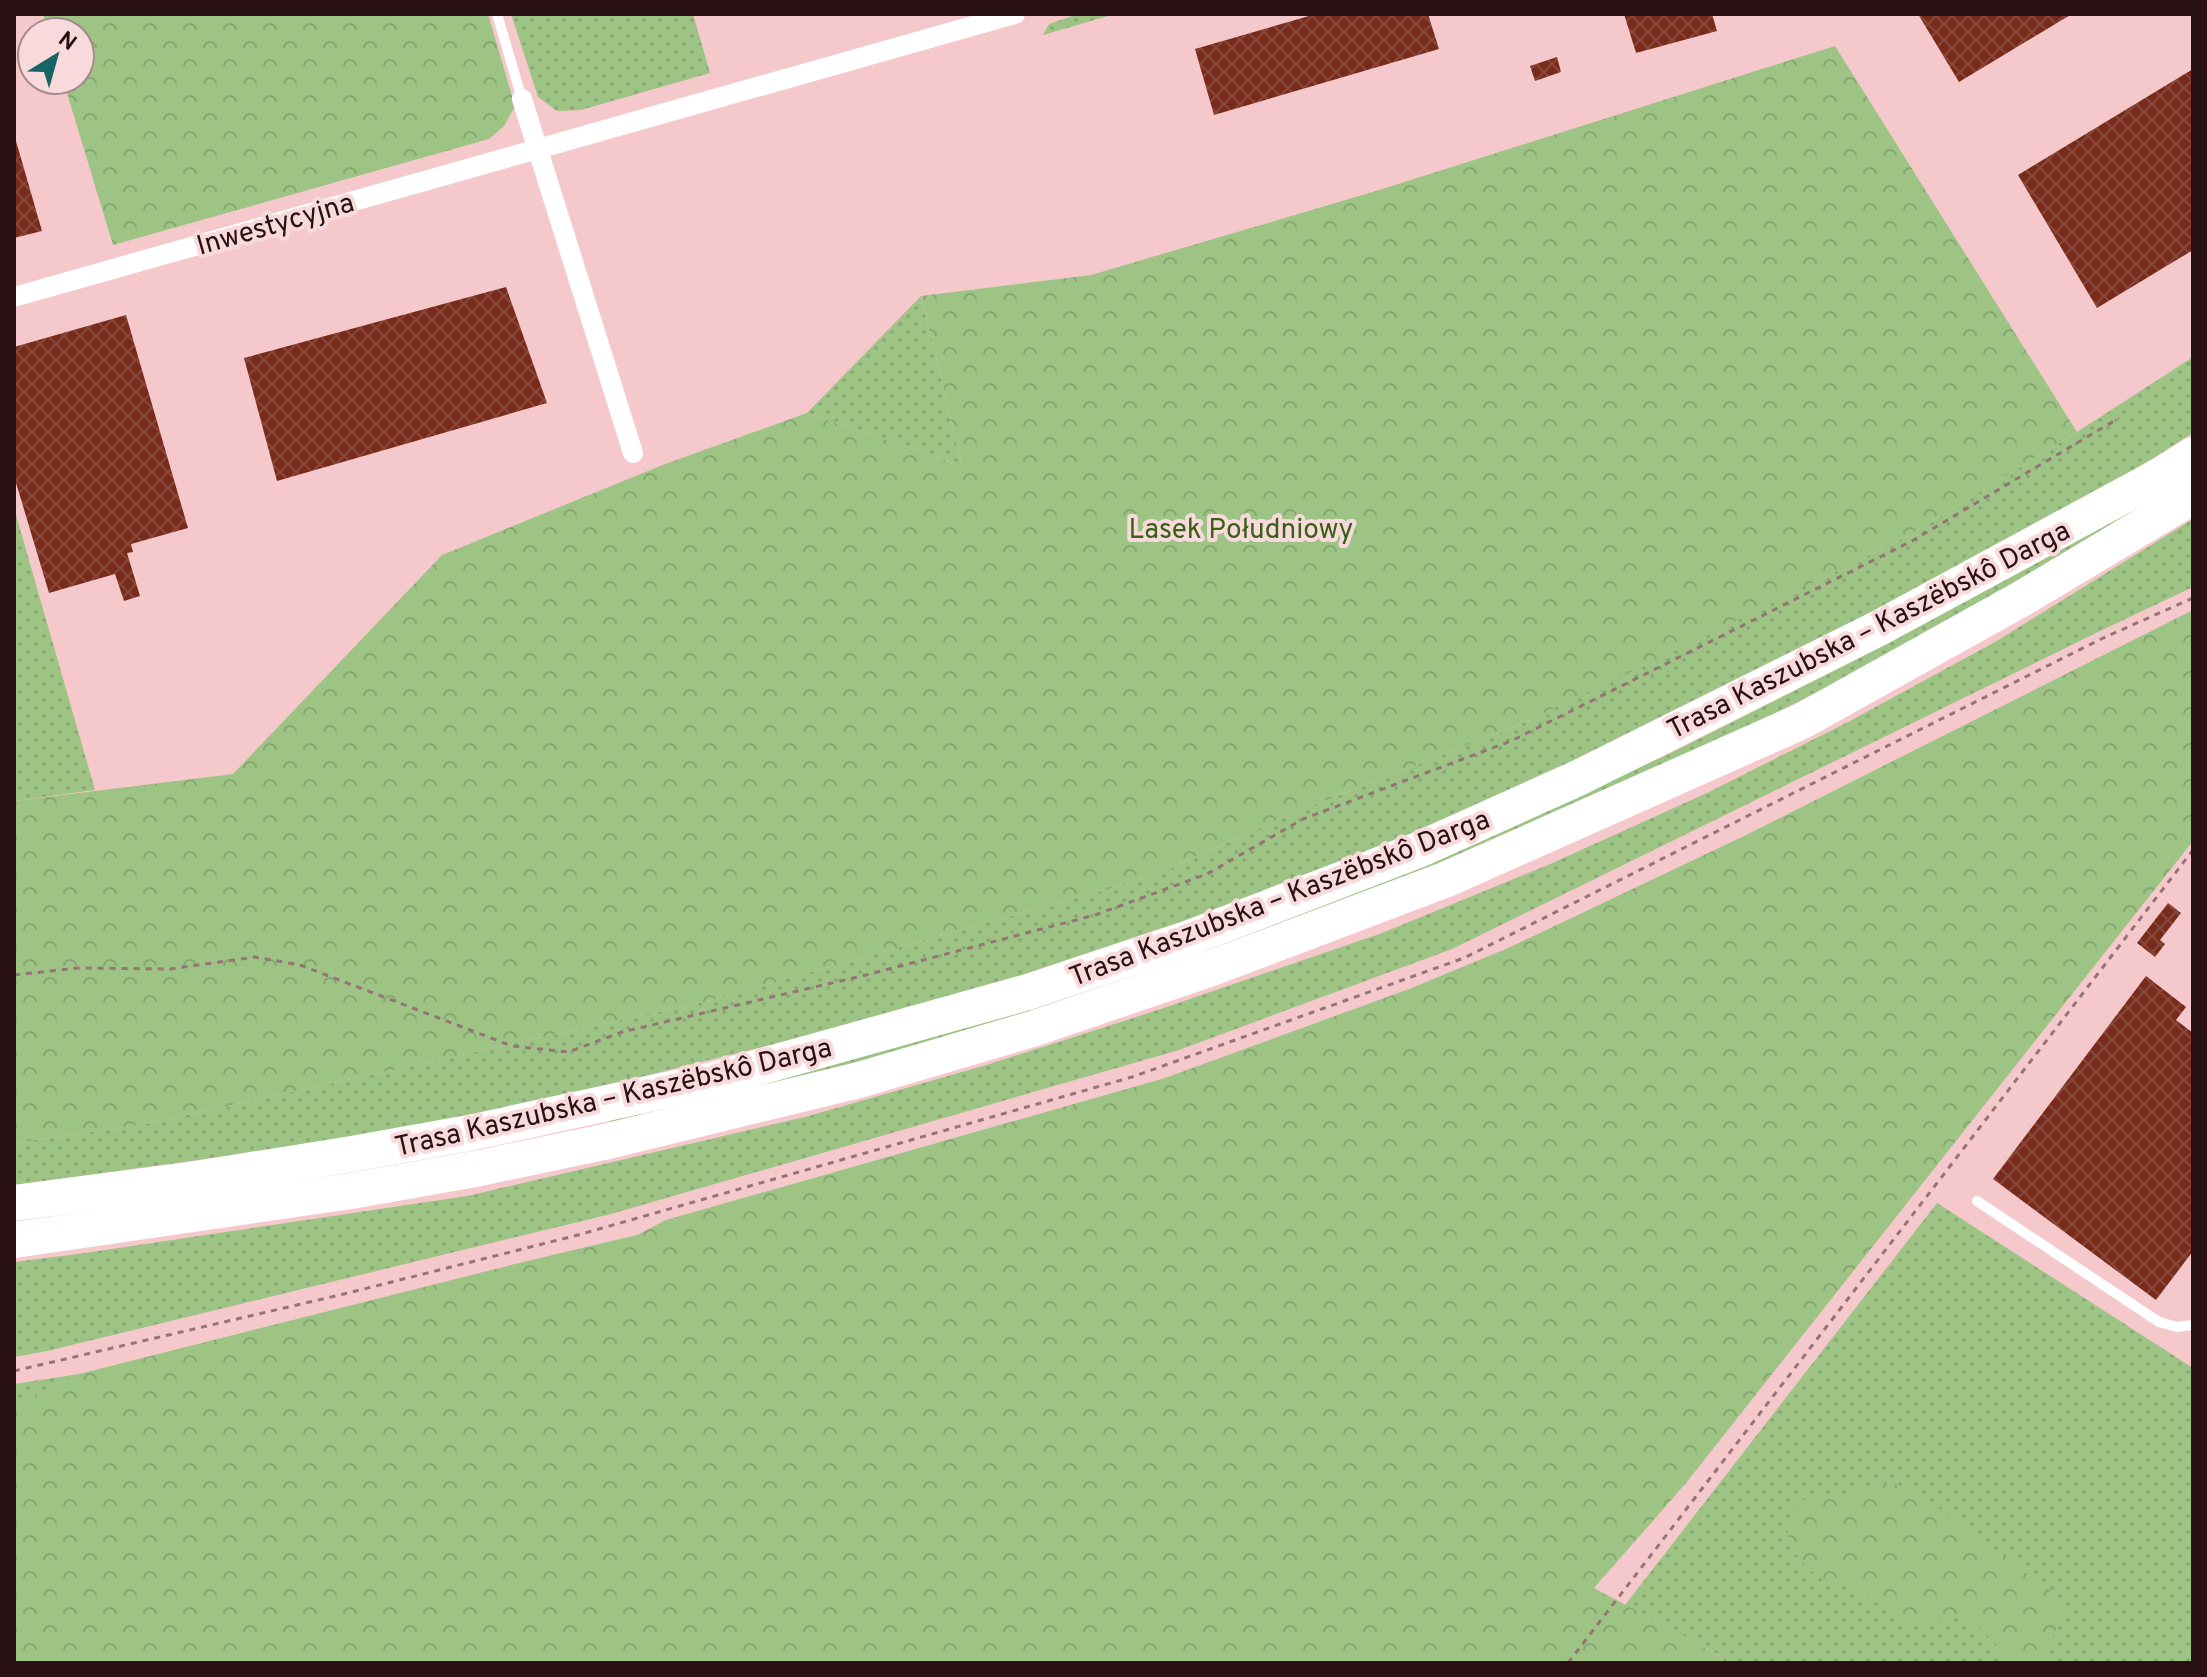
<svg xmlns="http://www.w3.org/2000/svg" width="2207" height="1677" viewBox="0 0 2207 1677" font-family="Overpass,sans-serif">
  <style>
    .grass { fill: url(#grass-dots) }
    .forest { fill: url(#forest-crowns) }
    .building { fill: url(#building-cross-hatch) }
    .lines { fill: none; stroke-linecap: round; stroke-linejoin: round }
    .path { stroke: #967376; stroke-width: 3; stroke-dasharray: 6 6; stroke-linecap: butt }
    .service { stroke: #fff; stroke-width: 10 }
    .minor { stroke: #fff; stroke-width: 20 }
    .motorway { stroke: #fff; stroke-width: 36 }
    .labels { text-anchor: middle; stroke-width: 8; stroke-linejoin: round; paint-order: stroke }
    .street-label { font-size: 28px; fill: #291013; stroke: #f9dadc }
    .park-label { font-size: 28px; fill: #386115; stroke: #f9dadc }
  </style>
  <defs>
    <pattern id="grass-dots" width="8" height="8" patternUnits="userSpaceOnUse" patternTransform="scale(2)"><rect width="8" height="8" fill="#9dc485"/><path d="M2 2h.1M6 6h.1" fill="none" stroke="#87a772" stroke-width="1.8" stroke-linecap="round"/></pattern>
    <pattern id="forest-crowns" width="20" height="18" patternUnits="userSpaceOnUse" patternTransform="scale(2)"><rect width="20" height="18" fill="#9dc485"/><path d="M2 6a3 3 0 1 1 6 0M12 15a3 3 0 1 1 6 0" fill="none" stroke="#87a772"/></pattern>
    <pattern id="building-cross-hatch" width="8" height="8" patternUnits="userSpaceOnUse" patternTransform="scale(2)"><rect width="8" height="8" fill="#782b1a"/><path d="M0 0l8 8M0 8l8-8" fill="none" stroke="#86473a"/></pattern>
  </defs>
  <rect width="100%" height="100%" fill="#f5c9cc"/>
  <!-- grass -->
  <g class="grass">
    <polygon points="511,14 693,14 710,73 581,110 557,111 538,97"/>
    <polygon points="1078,14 1115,14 1043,35 1049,24"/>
    <polygon points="921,296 962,466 807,413"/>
    <polygon points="2193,357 2193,433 2112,484 1905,603 1468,813 1273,891 1013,978 790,1040 543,1101 309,1145 14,1185 14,1143 145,1124 704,1002 1154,876 1291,814 1521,724 1910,535 2077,432"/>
    <polygon points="2193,469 2193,481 1873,664 1684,759 1529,831 1063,1006 613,1129 608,1118 1501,830 1669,754 1861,657 2033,565"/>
    <polygon points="14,508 95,790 14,801"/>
    <polygon points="2193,519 2193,587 2098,632 1452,949 1179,1050 611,1214 47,1351 14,1357 14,1262 78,1254 467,1196 805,1117 983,1066 1155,1011 1382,933 1548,865 1707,793 1848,722 1995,642"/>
    <polygon points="1937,1203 2193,1368 2193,1663 1725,1663 1721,1656 1625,1605"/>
    <polygon points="79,1374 14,1407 14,1384"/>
  </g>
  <!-- forest -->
  <g class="forest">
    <polygon points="43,14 488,14 515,106 504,126 489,139 113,245 63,80 80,80 80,32 48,32"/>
    <polygon points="1835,46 2077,432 1910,535 1683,647 1521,724 1291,814 1154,876 704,1002 145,1124 14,1143 14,801 233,774 442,555 665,464 807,413 962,466 921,296 1091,275 1376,191"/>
    <polygon points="2193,610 2193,841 1686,1483 1594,1588 1721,1656 1725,1663 14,1663 14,1407 79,1374 527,1261 637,1235 666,1220 1165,1078 1409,989 1506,949 1744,836"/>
    <path d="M1879,1482L1897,1485L1931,1502L2052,1592C2070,1612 2061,1617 2052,1638C2049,1646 2050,1655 2047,1663L2011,1662C1998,1647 1986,1629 1967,1621C1943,1611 1934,1630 1915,1625C1897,1620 1879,1604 1863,1594C1849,1586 1832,1583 1818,1575C1801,1566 1786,1545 1788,1526C1789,1516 1794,1505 1803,1500C1816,1493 1831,1497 1845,1493C1856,1490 1868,1485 1879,1482Z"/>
  </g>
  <!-- building -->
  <g class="building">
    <polygon points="1316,14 1428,14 1439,49 1214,115 1195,49"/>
    <polygon points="1624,14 1712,14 1717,31 1636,53"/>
    <polygon points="1918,14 2072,14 1959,82"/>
    <polygon points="1557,57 1561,72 1535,81 1530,66"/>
    <polygon points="2193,69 2193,250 2097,308 2018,175"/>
    <polygon points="14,134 42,231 14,238"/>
    <polygon points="506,287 547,403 277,481 244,358"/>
    <polygon points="126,315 188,528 131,544 133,552 127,553 140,596 124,601 115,574 49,593 14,476 14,347"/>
    <polygon points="2168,903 2181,913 2160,940 2165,944 2155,957 2137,943"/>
    <polygon points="2146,976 2186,1007 2176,1020 2193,1033 2193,1251 2156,1300 1993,1179"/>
  </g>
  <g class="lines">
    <!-- path -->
    <g class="path">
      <polyline points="14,975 78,968 170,969 255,957 300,965 512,1046 568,1052 622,1032 866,975 1095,915 1207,874 1303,819 1511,741 1912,541 2119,418"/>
      <polyline points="14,1371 344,1294 578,1235 1132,1077 1464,958 2101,639 2193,598"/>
      <polyline points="1568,1663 2193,850"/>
    </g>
    <!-- service -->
    <g class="service">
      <polyline points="497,14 522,99"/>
      <polyline points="1977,1201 2159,1322 2177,1327 2193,1325"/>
    </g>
    <!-- minor -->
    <g class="minor">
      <polyline points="522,99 633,453"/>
      <polyline points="14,297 1015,14"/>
    </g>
    <!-- motorway -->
    <g class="motorway">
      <polyline points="14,1203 189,1180 346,1155 469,1133 713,1080 1028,992 1187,939 1418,850 1578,778 1879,628 2165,473 2193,455"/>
      <polyline points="14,1240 351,1191 475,1169 604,1142 859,1080 1032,1029 1209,969 1447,879 1802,721 2021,599 2193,496"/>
    </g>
  </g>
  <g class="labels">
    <!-- street labels -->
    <g class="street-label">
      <text transform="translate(275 223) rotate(-16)" y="10">Inwestycyjna</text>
      <text transform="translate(1868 629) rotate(-27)" y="10">Trasa Kaszubska – Kaszëbskô Darga</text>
      <text transform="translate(1279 897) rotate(-21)" y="10">Trasa Kaszubska – Kaszëbskô Darga</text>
      <text transform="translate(613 1096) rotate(-13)" y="10">Trasa Kaszubska – Kaszëbskô Darga</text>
    </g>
    <!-- park labels -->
    <g class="park-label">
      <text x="1241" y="538">Lasek Południowy</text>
    </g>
  </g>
  <!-- border -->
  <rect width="2207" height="1677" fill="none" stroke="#291013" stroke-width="32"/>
  <!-- north arrow -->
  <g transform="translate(56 56) rotate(37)"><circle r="38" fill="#f9dadc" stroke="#a6898c" stroke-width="2"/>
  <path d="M0-6L14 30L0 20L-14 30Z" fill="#166564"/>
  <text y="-12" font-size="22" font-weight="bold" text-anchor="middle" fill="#291013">N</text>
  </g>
</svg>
